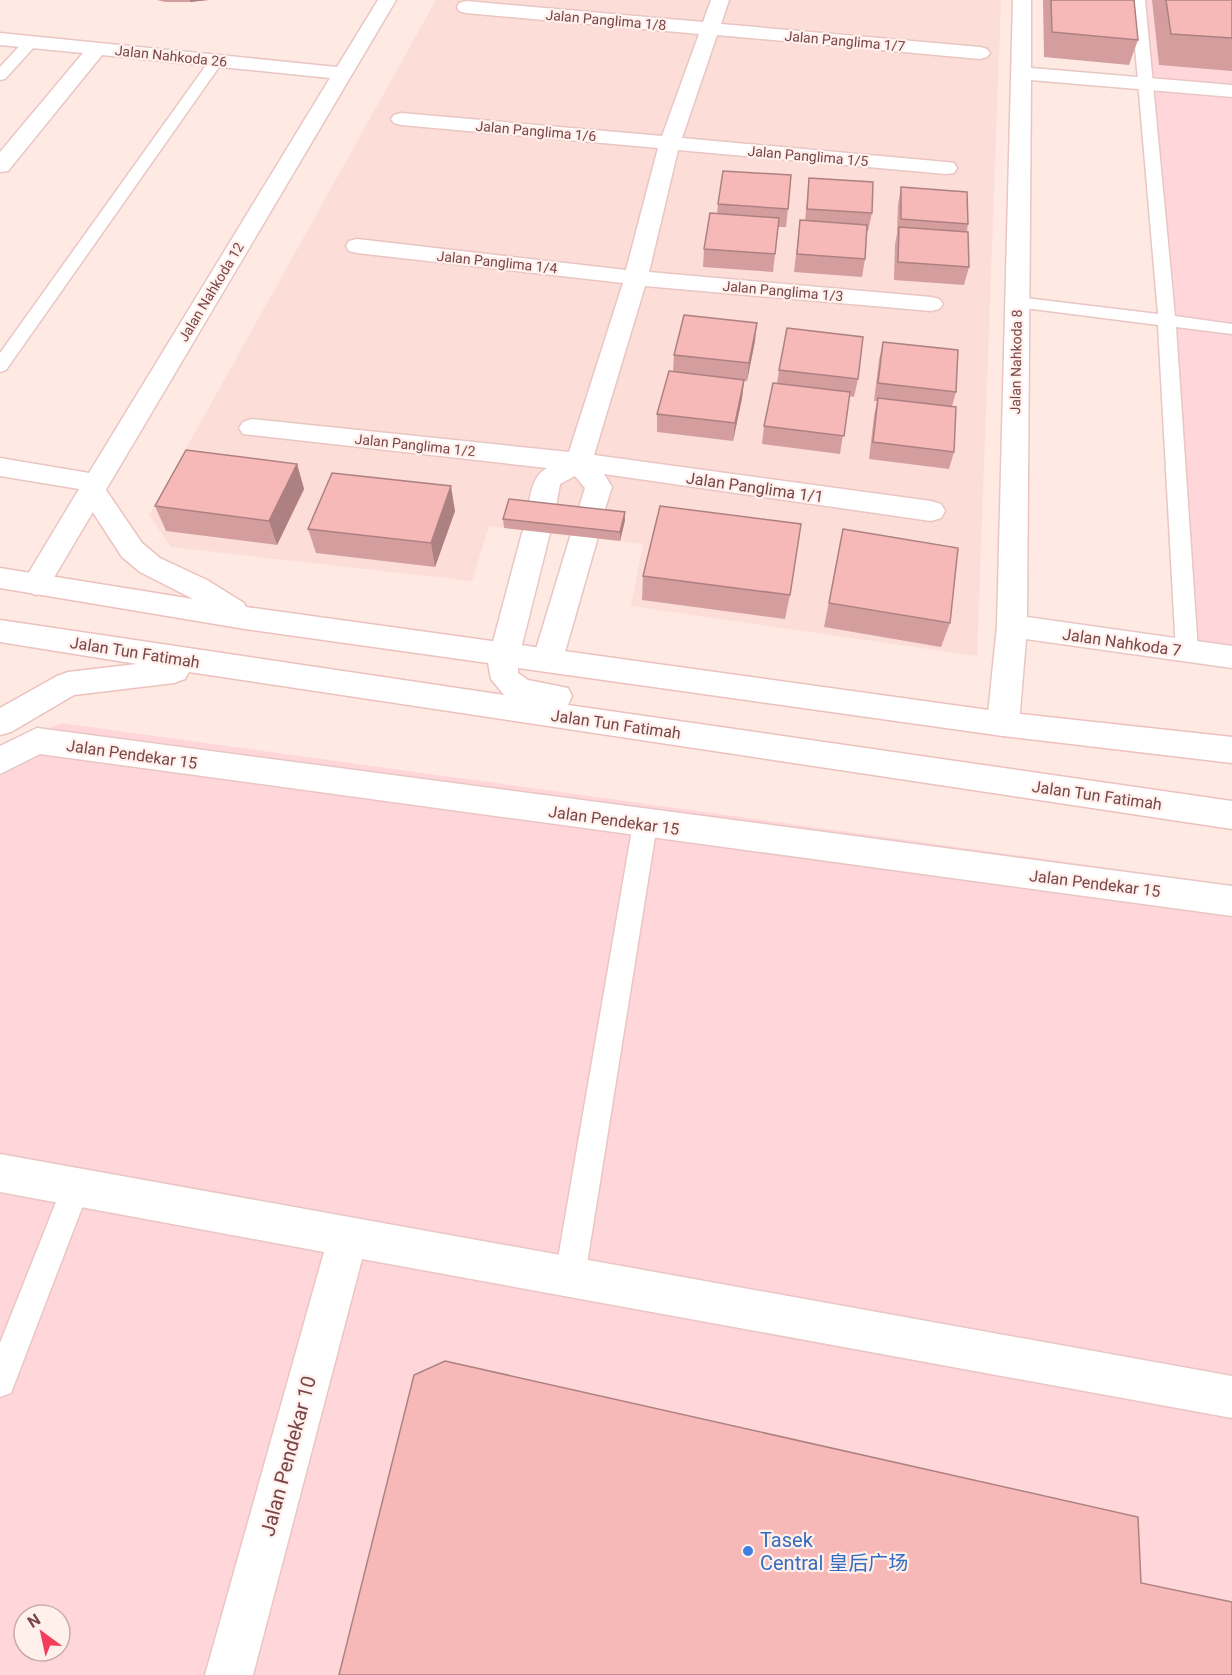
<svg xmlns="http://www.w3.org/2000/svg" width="1232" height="1675" viewBox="0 0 1232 1675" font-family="Roboto,'Noto Sans SC',sans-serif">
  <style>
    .residential { fill: #fcddd7 }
    .commercial { fill: #ffd7da; fill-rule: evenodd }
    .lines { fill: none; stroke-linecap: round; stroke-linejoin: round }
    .lane-casing { stroke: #e9c6c3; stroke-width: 3 }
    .street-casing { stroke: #e9c6c3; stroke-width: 3 }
    .secondary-casing { stroke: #ecc1bd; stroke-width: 3 }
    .lane { fill: #fff; fill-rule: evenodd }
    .street { fill: #fff; fill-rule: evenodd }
    .secondary { fill: #fff; fill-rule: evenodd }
    .wall { fill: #d49e9e }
    .shaded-wall { fill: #ad8181 }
    .building { fill: #f7b8b8; stroke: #ad8181; stroke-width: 1.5 }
    .shop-dot { fill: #3f7fe0; stroke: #fff0ec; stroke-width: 2 }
    .labels { text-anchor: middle; stroke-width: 4.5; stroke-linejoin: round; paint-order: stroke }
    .far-street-label { font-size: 14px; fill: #794648; stroke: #fff0ec }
    .street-label { font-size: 16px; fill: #794648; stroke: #fff0ec }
    .near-street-label { font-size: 20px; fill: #794648; stroke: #fff0ec }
    .near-shop-label { font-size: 20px; fill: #366cbe; stroke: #fff0ec; text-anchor: start }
  </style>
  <rect width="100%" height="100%" fill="#fee9e3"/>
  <!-- residential -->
  <polygon class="residential" points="436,0 1001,0 977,656 631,606 643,544 489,526 472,581 171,547 149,515"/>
  <!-- commercial -->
  <g class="commercial">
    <polygon points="1145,0 1232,0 1232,646 1197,641 1171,285"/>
    <path d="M61,723L1232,885V1675H0V747ZM24,1615H60V1651H24Z"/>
  </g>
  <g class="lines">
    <defs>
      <g id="lane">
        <polygon points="1131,0 1145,0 1175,316 1232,324 1232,334 1176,327 1198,651 1195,657 1187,659 1179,657 1176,651 1158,325 1017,307 1011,306 1008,302 1011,298 1017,297 1158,314"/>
        <polygon points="31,38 38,42 36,45 5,79 0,80 0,67 26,39"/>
        <polygon points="217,56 224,60 6,370 0,372 0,353 212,57"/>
        <polygon points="645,814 653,817 657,824 585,1276 580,1286 570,1291 560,1286 555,1276 633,824 637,817"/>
        <polygon points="76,1173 86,1177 90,1187 11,1393 0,1397 0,1343 66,1177"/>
      </g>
      <g id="street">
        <polygon points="378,0 396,0 46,591 36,595 26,591 22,584 79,489 0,476 0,458 89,473 330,78 102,55 8,171 0,172 0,152 83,53 0,45 0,33 337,67"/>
        <path d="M711,0H729L721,24L980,47L987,49L990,53L987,57L980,59L717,35L682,138L946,162L954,163L957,168L954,173L946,174L678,150L649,272L931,297L939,299L943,304L939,309L931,311L645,286L594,455L931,501L941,504L945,511L941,518L931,521L604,474L612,487L600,524L590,527L580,524L576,517L585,488L575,476L560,484L555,512L551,519L541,522L531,519L527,512C531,495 531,477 547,468L243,434L239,428L243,422L252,419L569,452L623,283L357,253L349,251L346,246L349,241L357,239L626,270L658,148L401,125L394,123L391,119L394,115L401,113L662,136L699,34L466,13L459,11L457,7L459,3L466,1L703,22Z"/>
        <polygon points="1013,0 1031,0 1031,68 1232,85 1232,97 1031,80 1027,617 1232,646 1232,668 1026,639 1019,724 1014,733 1003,736 992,733 987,724 997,626"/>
        <polygon points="536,523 546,526 550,533 520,653 516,661 505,664 494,661 490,653 522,533 526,526"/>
        <polygon points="584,527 594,530 598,537 563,659 559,667 548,670 537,667 533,659 570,537 574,530"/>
        <polygon points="37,728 1232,886 1232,916 40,754 0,774 0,746"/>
        <polygon points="0,1154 1232,1376 1232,1418 362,1259 253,1675 205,1675 324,1252 0,1192"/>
      </g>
      <polygon id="secondary" points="92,482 102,484 142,543 160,558 207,580 244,603 246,607 1003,712 1232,737 1232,763 1003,736 518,668 518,673 528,680 568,688 572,696 568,705 1232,801 1232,829 189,672 185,679 174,683 74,695 11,732 0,735 0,708 57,676 68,672 137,664 0,642 0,620 504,695 491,679 488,663 245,629 0,588 0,568 193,599 140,572 122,557 79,491 82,484"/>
    </defs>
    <!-- lane casing -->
    <use href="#lane" class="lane-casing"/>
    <!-- street casing -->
    <use href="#street" class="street-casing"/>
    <!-- secondary casing -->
    <use href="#secondary" class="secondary-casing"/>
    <!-- lane -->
    <use href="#lane" class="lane"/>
    <!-- street -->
    <use href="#street" class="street"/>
    <!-- secondary -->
    <use href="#secondary" class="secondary"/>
  </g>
  <!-- wall -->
  <g class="wall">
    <polygon points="157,0 208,0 190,2 165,2"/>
    <polygon points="1043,0 1134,0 1138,40 1129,65 1044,57"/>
    <polygon points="1152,0 1232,0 1232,71 1159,65"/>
    <polygon points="809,178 872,213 868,231 866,231 865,259 862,277 794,272 800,220 805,221"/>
    <polygon points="901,187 968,224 967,231 969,267 964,285 894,280 895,245 897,233 898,205"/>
    <polygon points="718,204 788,209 786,227 778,227 773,272 703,267 704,249 717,214"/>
    <polygon points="755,341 747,381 744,381 742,398 733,441 657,432 657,414 673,372 674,355"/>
    <polygon points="883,342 956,392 952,406 954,452 949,469 869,459 874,416 877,401 874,401 879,360"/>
    <polygon points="779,370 858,379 854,397 849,396 840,454 762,444 764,426 777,383"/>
    <polygon points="297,464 304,489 277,545 166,531 155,506"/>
    <polygon points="455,511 435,567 316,553 308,529"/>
    <polygon points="625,512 625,520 620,541 504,528 503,519"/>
    <polygon points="843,529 950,623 941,647 824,627"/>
    <polygon points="643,576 790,595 785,619 642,600"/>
  </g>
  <!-- shaded-wall -->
  <g class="shaded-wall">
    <polygon points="190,0 208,0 190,2"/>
    <polygon points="757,323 755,341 747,381 749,363"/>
    <polygon points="744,380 742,398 733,441 735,423"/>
    <polygon points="297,464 304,489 277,545 269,521"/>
    <polygon points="451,486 455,511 435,567 431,543"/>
    <polygon points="625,512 625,520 620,541 620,532"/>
  </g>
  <!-- building -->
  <g class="building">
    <polygon points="1051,0 1134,0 1138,40 1052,32"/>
    <polygon points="1166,0 1232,0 1232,38 1171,34"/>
    <polygon points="723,171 791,175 788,209 718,204"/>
    <polygon points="809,178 873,182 872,213 807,209"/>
    <polygon points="901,187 967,192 968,224 901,219"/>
    <polygon points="710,213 779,218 775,254 704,249"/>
    <polygon points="800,220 867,225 865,259 797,254"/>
    <polygon points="899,227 968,232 969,267 898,262"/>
    <polygon points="684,315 757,323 749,363 674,355"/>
    <polygon points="787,328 863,337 858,379 779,370"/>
    <polygon points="883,342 958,350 956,392 878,383"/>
    <polygon points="669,371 744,380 735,423 657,414"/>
    <polygon points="773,383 850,392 844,436 764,426"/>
    <polygon points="878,398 956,407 954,452 873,442"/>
    <polygon points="186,450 297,464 269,521 155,506"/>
    <polygon points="332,473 451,486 431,543 308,529"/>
    <polygon points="509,499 625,512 620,532 503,519"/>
    <polygon points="660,506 801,524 790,595 643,576"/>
    <polygon points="843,529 958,548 950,623 829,603"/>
    <polygon points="445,1361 1138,1517 1141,1583 1232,1602 1232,1675 339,1675 414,1375"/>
  </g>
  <!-- markers -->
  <circle class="shop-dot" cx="748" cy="1551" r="6"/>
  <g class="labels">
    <!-- far-street labels -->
    <g class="far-street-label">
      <text transform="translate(606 20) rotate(5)" y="5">Jalan Panglima 1/8</text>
      <text transform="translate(845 41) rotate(5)" y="5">Jalan Panglima 1/7</text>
      <text transform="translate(171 56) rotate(6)" y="5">Jalan Nahkoda 26</text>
      <text transform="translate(536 131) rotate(5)" y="5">Jalan Panglima 1/6</text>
      <text transform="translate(808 156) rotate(5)" y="5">Jalan Panglima 1/5</text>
      <text transform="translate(497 262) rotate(6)" y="5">Jalan Panglima 1/4</text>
      <text transform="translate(783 291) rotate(5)" y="5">Jalan Panglima 1/3</text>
      <text transform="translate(211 292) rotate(-59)" y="5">Jalan Nahkoda 12</text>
      <text transform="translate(1016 362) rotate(-89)" y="5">Jalan Nahkoda 8</text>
      <text transform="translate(415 445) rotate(6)" y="5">Jalan Panglima 1/2</text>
    </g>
    <!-- street labels -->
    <g class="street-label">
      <text transform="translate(755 487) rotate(8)" y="6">Jalan Panglima 1/1</text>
      <text transform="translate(1122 642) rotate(8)" y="6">Jalan Nahkoda 7</text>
      <text transform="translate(135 652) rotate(9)" y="6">Jalan Tun Fatimah</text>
      <text transform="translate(616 724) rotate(8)" y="6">Jalan Tun Fatimah</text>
      <text transform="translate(132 754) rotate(8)" y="6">Jalan Pendekar 15</text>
      <text transform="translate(1097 795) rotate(8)" y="6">Jalan Tun Fatimah</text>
      <text transform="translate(614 820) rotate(8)" y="6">Jalan Pendekar 15</text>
      <text transform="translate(1095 883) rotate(7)" y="6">Jalan Pendekar 15</text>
    </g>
    <!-- near-street labels -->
    <g class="near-street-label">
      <text transform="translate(288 1456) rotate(-75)" y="7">Jalan Pendekar 10</text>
    </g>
    <!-- near-shop labels -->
    <g class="near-shop-label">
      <text x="760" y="1547">Tasek<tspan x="760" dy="23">Central 皇后广场</tspan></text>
    </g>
  </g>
  <!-- north arrow -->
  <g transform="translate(42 1633) rotate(327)"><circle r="28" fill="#fff0ec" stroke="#c9acaa" stroke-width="1.5"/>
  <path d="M0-4.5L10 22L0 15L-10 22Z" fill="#f43c5b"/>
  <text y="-9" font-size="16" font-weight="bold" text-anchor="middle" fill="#794648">N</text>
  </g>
</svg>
